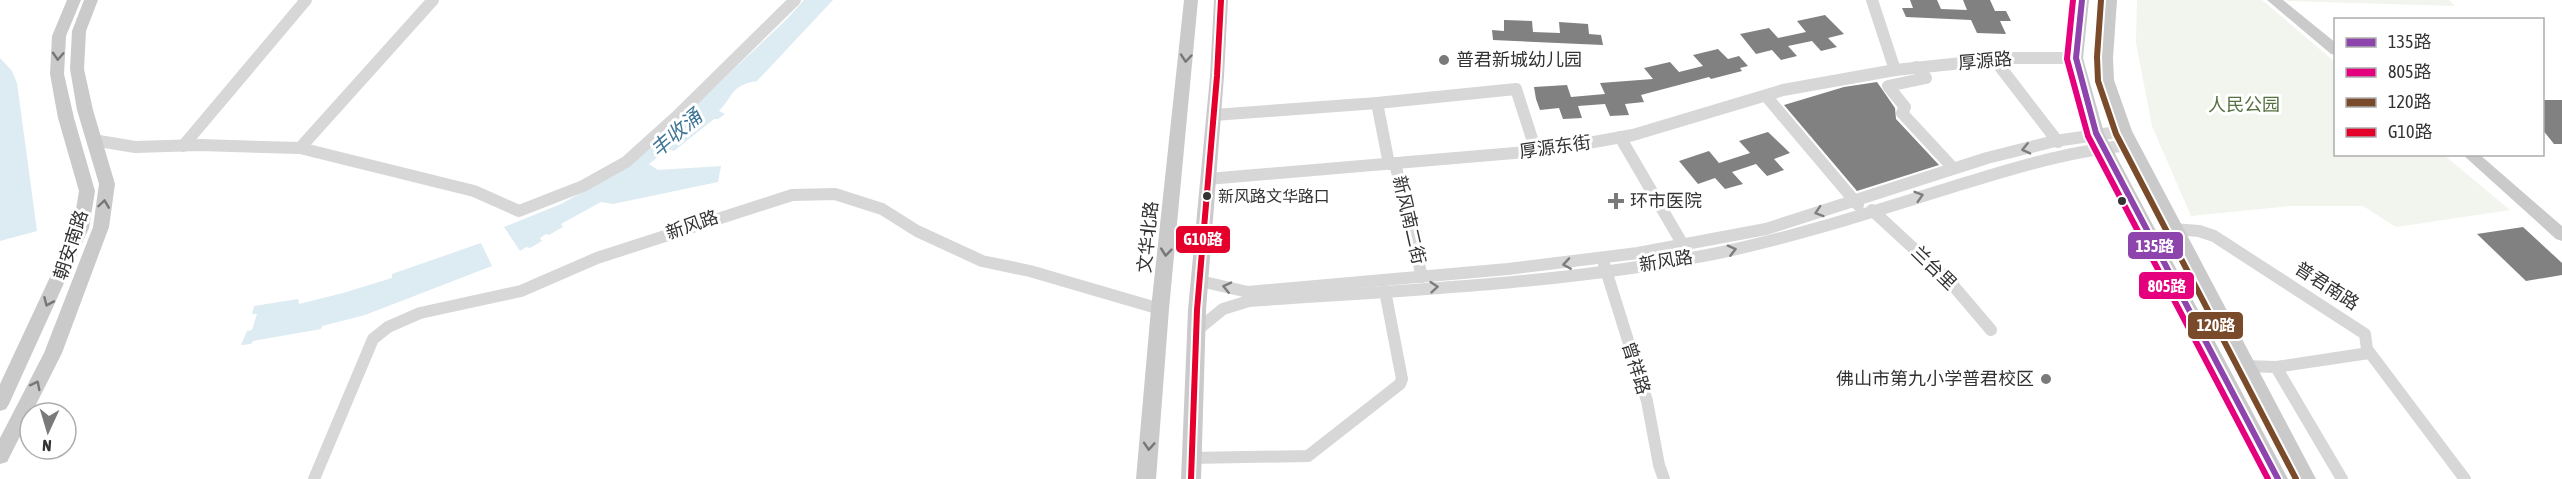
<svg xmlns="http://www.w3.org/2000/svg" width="2562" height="479" viewBox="0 0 2562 479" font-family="'Asap Condensed','Noto Sans SC',sans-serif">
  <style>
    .green { fill: #f1f5ed }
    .water { fill: #ddebf3 }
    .building { fill: #818181 }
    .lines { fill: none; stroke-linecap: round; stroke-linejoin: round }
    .minor { stroke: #d7d7d7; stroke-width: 12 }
    .major { fill: #cacaca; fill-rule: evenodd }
    .bus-1-casing { stroke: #fff; stroke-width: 10 }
    .bus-2-casing { stroke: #fff; stroke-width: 10 }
    .bus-3-casing { stroke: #fff; stroke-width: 10 }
    .bus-4-casing { stroke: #fff; stroke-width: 10 }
    .bus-1 { stroke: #8e44ad; stroke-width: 6 }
    .bus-2 { stroke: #e5007d; stroke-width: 6 }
    .bus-3 { stroke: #7a4b2a; stroke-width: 6 }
    .bus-4 { stroke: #e4002b; stroke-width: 6 }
    .oneway { stroke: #777 }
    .oneway2 { stroke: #7d7d7d }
    .poi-dot { fill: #7a7a7a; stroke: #fff; stroke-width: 2 }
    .bus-dot { fill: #333; stroke: #fff; stroke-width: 2 }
    .labels { text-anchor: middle; stroke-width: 6; stroke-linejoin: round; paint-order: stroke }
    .bus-label { font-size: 16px; fill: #333; stroke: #fff; text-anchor: start }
    .poi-label { font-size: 18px; fill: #333; stroke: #fff; text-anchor: start }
    .street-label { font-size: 18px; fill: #333; stroke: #fff }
    .park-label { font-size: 18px; fill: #56703f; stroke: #fff }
    .water-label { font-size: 20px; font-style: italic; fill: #3f7597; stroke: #fff }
    .line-badge { stroke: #fff; stroke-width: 2 }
    .badge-label { font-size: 16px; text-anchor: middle; font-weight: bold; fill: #fff }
  </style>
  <rect width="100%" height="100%" fill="#fff"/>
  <!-- green -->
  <g class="green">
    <polygon points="2137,0 2262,0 2335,62 2336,154 2444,155 2510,210 2396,227 2363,206 2291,206 2191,216 2152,126 2136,43"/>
    <polygon points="2286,0 2449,0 2455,6 2288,1"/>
  </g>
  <!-- water -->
  <g class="water">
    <path d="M804,0H833L757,81C729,86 734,96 719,111L725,114L718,119H714L674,151L668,149L649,164L658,170L721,166L718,182L613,204L601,202L561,224L563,227L549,235L546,234L540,238L542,241L530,248L526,247L520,251L504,227L561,204L622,170L652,146L787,19Z"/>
    <polygon points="0,58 12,71 17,83 37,231 0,241"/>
    <polygon points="481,243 492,266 365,315 322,326 321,329 253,341 251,344 241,345 247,331 252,330 257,314 252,314 254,306 298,299 299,304 343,293 392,278 392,274"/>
  </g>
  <!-- building -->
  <g class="building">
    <polygon points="1910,0 1937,0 1941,9 1967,10 1963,0 1990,0 1995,11 2006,11 2011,21 2000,21 2006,34 1977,33 1971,20 1906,17 1902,8 1913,8"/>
    <polygon points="1825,15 1844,34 1828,38 1837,47 1821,51 1812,41 1788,46 1797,56 1781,60 1772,50 1756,54 1740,34 1769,28 1778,38 1806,32 1797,21"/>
    <polygon points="1504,20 1532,21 1533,32 1560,33 1559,22 1588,24 1589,34 1601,35 1603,45 1493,40 1492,30 1504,31"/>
    <polygon points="1718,49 1728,59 1739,56 1748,66 1740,68 1742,71 1711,79 1709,77 1641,95 1644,102 1625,104 1629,115 1610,116 1605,104 1578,106 1582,118 1563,119 1559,108 1540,110 1536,99 1534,87 1567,85 1571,97 1605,94 1600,83 1653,79 1644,68 1670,62 1679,72 1703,66 1693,55"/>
    <polygon points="1877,82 1895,108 1896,119 1939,165 1857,191 1784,105 1844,87"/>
    <polygon points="2542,100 2562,100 2562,144 2554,144 2542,129"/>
    <polygon points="1768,132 1790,153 1774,159 1784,170 1767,176 1756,164 1732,172 1743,184 1725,189 1715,178 1698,184 1679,161 1709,151 1719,163 1750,153 1739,141"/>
    <polygon points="2523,227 2562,263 2562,275 2526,281 2477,234"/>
  </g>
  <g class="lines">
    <!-- minor -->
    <g class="minor">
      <polyline points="1872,0 1895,70"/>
      <polyline points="1994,59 2058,142"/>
      <polyline points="1916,67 1926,78 1888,86 1905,107 1902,113 1953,168"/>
      <polyline points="1766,96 1858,205"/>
      <polyline points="1377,103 1389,164"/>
      <polyline points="1214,115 1377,103 1516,89 1536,151"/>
      <polyline points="1620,137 1686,250"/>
      <polyline points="93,140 135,147 199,145 300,148 474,191 519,211 583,186 626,162 676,117 795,0"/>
      <polyline points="183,146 306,0"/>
      <polyline points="300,148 433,0"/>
      <polyline points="1395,163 1422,277"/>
      <polyline points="1208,179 1549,150 1633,135 1783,90 1895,70 2010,58 2076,58"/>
      <polyline points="1872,210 1951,283 1991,330"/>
      <polyline points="2174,229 2199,231 2214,236 2365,334 2367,349 2465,479"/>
      <polyline points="1604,264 1647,401 1659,465 1664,479"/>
      <polyline points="1200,281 1248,292 1508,269 1638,253 1766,229 1987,158 2055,141 2124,131"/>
      <path d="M1196,331L1223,309L1249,301C1407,290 1567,284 1723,252C1807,234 1889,206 1972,181C2024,165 2076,150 2131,145"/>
      <polyline points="2245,366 2276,367 2369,353"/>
      <polyline points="2276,367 2342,479"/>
      <polyline points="1191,458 1308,456 1400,384 1402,379 1385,291"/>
      <polyline points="314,479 373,339 388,327 420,313 521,291 597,258 792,195 835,194 882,209 917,231 982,261 1030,271 1160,309"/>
    </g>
    <!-- major -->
    <g class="major">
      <polygon points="67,0 81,0 66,36 64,74 74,118 95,191 89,228 9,404 6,409 0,411 0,384 73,228 79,191 58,118 50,74 52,36"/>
      <polygon points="84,0 98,0 86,31 84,69 93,110 115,184 109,227 62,353 7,462 0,464 0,438 44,353 93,227 99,184 77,110 70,69 72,31"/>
      <polygon points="1184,0 1198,0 1169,309 1156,479 1136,479 1151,309"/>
      <polygon points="1214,0 1228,0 1224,76 1206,310 1201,479 1181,479 1188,310 1210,76"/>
      <polygon points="2075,0 2089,0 2083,58 2104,133 2288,479 2268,479 2088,133 2069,58"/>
      <polygon points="2103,0 2117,0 2113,58 2114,80 2132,131 2316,479 2296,479 2116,131 2100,80 2099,58"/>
      <polygon points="2267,0 2283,0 2336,43 2336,55 2331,54"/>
      <polygon points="2462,154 2479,154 2562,226 2562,241 2556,239"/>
    </g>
    <defs>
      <polyline id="bus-1" points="2082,0 2076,58 2096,133 2278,479"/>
      <polyline id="bus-2" points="2073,0 2067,59 2088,136 2268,479"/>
      <polyline id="bus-3" points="2101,0 2097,57 2098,81 2116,134 2296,479"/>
      <polyline id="bus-4" points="1191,479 1197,310 1217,76 1221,0"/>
    </defs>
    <!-- bus-1 casing -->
    <use href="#bus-1" class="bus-1-casing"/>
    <!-- bus-2 casing -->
    <use href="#bus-2" class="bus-2-casing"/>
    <!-- bus-3 casing -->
    <use href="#bus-3" class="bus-3-casing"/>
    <!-- bus-4 casing -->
    <use href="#bus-4" class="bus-4-casing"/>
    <!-- bus-1 -->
    <use href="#bus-1" class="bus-1"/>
    <!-- bus-2 -->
    <use href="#bus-2" class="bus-2"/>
    <!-- bus-3 -->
    <use href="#bus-3" class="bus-3"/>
    <!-- bus-4 -->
    <use href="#bus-4" class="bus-4"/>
  </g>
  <!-- one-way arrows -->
  <defs><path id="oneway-chevron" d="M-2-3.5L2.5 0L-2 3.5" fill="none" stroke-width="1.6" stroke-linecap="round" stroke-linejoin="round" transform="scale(1.5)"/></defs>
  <g class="oneway">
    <use href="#oneway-chevron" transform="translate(58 56) rotate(93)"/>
    <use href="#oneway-chevron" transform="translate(1186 58) rotate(95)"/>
    <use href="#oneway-chevron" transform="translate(104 204) rotate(-82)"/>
    <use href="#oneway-chevron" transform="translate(1166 252) rotate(96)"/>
    <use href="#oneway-chevron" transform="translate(48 302) rotate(114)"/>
    <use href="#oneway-chevron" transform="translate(36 385) rotate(-63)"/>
    <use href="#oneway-chevron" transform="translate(1149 446) rotate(94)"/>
  </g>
  <g class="oneway2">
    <use href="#oneway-chevron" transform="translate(2026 149) rotate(167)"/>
    <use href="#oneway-chevron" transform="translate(1919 196) rotate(-17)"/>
    <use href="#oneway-chevron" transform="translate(1819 212) rotate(162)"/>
    <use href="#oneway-chevron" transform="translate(1732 250) rotate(-14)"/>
    <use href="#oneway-chevron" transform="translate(1567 264) rotate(171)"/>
    <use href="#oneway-chevron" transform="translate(1227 287) rotate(-167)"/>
    <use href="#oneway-chevron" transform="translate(1434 287) rotate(-5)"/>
  </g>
  <!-- markers -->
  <g class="poi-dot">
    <circle cx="1444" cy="60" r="6"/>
    <path d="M1613 192h6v6h6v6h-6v6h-6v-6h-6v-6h6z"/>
    <circle cx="2046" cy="379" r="6"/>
  </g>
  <g class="bus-dot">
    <circle cx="1207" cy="196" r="5"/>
    <circle cx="2122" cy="201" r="5"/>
  </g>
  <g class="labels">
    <!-- bus labels -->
    <g class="bus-label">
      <text x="1218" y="202">新风路文华路口</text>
    </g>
    <!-- poi labels -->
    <g class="poi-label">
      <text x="1456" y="66">普君新城幼儿园</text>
      <text x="1630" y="207">环市医院</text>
      <text x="2034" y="385" text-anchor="end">佛山市第九小学普君校区</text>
    </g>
    <!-- street labels -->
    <g class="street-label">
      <text transform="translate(1985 61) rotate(-5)" y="6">厚源路</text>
      <text transform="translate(1555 147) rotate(-8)" y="6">厚源东街</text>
      <text transform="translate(1409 220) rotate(77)" y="6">新风南二街</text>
      <text transform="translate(692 225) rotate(-19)" y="6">新风路</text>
      <text transform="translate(1148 237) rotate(-84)" y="6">文华北路</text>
      <text transform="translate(71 245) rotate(-72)" y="6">朝安南路</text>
      <text transform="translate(1666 261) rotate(-9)" y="6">新风路</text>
      <text transform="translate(1934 268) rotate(44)" y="6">兰台里</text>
      <text transform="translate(2327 286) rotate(33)" y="6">普君南路</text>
      <text transform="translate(1636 368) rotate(72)" y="6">曾祥路</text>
    </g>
    <!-- park labels -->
    <g class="park-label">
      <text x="2244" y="111">人民公园</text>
    </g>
    <!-- water labels -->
    <g class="water-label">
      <text transform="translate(676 133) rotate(-41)" y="7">丰收涌</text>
    </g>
  </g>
  <g class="line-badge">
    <rect x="1175" y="225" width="56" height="29" rx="6" fill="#e4002b"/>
    <rect x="2127" y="231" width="57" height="29" rx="6" fill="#8e44ad"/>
    <rect x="2138" y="271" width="57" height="29" rx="6" fill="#e5007d"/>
    <rect x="2187" y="311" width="57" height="29" rx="6" fill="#7a4b2a"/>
  </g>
  <g class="badge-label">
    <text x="1203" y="245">G10路</text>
    <text x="2155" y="252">135路</text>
    <text x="2167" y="292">805路</text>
    <text x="2216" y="331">120路</text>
  </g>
  <!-- legend -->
  <rect x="2334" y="18" width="210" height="138" fill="#ffffff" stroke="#adadad" stroke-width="1.5"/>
  <rect x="2346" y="38" width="30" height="9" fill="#8e44ad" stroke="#adadad" stroke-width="1.5"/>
  <text x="2388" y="48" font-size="18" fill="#333333">135路</text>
  <rect x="2346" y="68" width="30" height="9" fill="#e5007d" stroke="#adadad" stroke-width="1.5"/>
  <text x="2388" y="78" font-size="18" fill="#333333">805路</text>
  <rect x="2346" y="98" width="30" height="9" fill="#7a4b2a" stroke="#adadad" stroke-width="1.5"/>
  <text x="2388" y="108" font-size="18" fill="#333333">120路</text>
  <rect x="2346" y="128" width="30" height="9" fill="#e4002b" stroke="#adadad" stroke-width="1.5"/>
  <text x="2388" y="138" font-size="18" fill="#333333">G10路</text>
  <!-- north arrow -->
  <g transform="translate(48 431) rotate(184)"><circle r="28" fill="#ffffff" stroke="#adadad" stroke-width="1.5"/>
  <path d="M0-4.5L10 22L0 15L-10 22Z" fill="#7a7a7a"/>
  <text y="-9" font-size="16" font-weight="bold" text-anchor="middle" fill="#333333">N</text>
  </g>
</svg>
